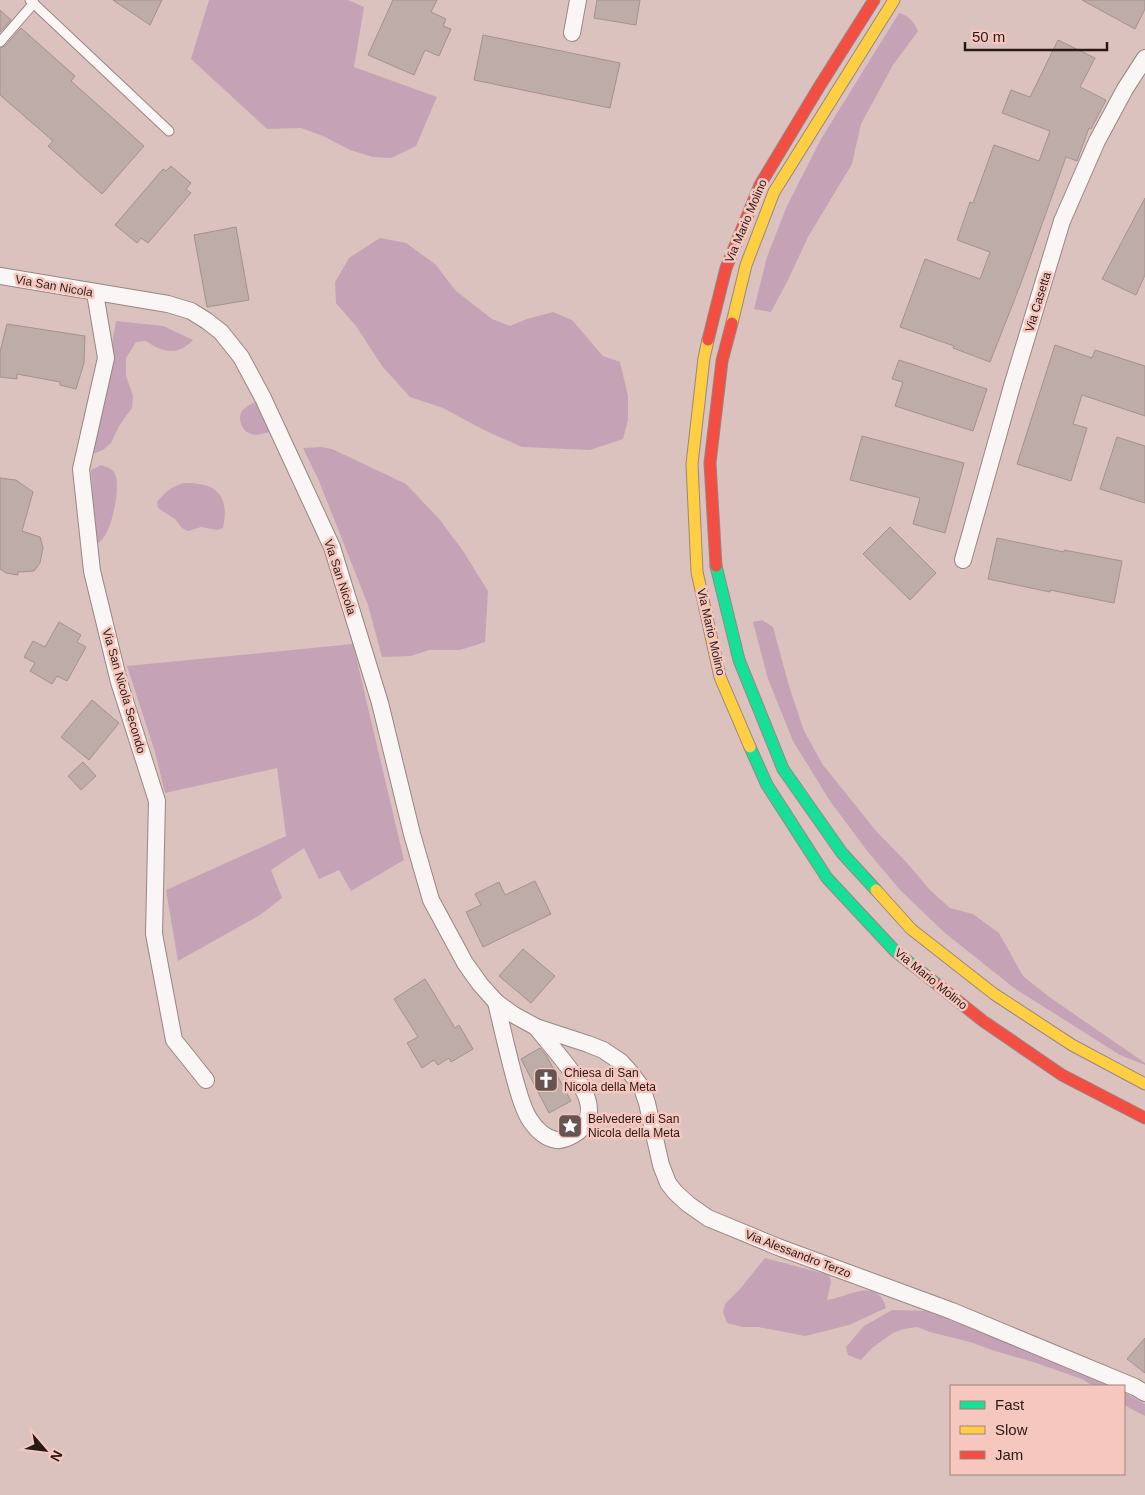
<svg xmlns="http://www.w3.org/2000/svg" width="1145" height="1495" viewBox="0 0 1145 1495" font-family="Arial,sans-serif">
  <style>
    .green { fill: #c6a2b6 }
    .building { fill: #beaca8; stroke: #a5918e }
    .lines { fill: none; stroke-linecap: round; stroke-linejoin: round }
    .lane-casing { stroke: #988683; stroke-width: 11 }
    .street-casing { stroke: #988683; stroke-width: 18 }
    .fast-casing { stroke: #988683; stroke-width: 13 }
    .slow-casing { stroke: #988683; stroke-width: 13 }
    .jam-casing { stroke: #988683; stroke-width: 13 }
    .lane { stroke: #faf6f5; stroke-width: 9 }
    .street { stroke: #faf6f5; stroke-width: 16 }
    .fast { stroke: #16e098; stroke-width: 11 }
    .slow { stroke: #ffcf43; stroke-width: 11 }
    .jam { stroke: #f24e42; stroke-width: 11 }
    .labels { text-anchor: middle; stroke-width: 5; stroke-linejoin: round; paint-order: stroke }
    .street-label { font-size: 12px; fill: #291916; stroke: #f5c7be }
    .poi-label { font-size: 12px; fill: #291916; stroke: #f5c7be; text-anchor: start }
  </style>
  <rect width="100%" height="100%" fill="#dbc2be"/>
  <!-- green -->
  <g class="green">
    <polygon points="209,0 348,0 364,7 354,67 437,97 416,146 391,158 373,157 350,150 323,136 301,128 267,129 191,59"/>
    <path d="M899,13C910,16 913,21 918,31L893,65L861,124L852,164L808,237L788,280L771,312L754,309L767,257L787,206L821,139Z"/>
    <polygon points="380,238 406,243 435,264 456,291 492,319 510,326 527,319 553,312 572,320 603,356 620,362 628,396 628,420 623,439 590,450 522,447 484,430 443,408 410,397 382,366 356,326 336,303 335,282 349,258"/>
    <path d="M116,321L163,326L193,340C178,356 163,353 146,341L136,342L126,358V376L133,396L132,408L119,426L111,443L103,450L93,454Z"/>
    <path d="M255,402L270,432C264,433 257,436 251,434C242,431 237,419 242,411C245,407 251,404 255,402Z"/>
    <polygon points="321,447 332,449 406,484 440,520 463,551 488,591 485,642 460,650 429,650 411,656 382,657 368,605 319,481 303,448"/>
    <path d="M101,465C106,467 111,468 114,472C122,484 112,527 104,537C102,540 98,543 96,545L91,470Z"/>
    <path d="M184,483C217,482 230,496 223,528L217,530L201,527L188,531L182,528L175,519L158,508L157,502C166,491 171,487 184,483Z"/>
    <polygon points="762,620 773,627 789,686 804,731 823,765 877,832 907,863 930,890 950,908 973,914 999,933 1023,976 1048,996 1145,1063 1145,1065 1120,1055 1014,988 945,933 901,891 868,852 830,801 793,741 768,679 753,622"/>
    <polygon points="353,644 404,860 351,891 339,870 319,879 304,848 271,870 282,898 260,915 178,961 166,890 286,836 277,768 165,793 155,752 127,666"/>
    <path d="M765,1258L829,1275L831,1282L827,1300C848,1297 878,1276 886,1308L849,1325L805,1336L758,1327H742L727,1323L723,1312L725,1304L740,1289Z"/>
    <polygon points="892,1310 926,1311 1054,1359 1110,1386 1093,1386 1082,1379 1033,1362 995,1351 970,1342 930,1332 917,1327 904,1329 893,1333 872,1348 861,1360 848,1355 846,1347 864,1326"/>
    <polygon points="1124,1392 1145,1404 1145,1416 1124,1405"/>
  </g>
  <!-- building -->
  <g class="building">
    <polygon points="113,0 162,0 150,25"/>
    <polygon points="393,0 437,0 431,12 446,19 443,26 451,29 439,56 425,50 414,75 368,55"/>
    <polygon points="597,0 640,0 636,25 594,18"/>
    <polygon points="1082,0 1145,0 1145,9 1135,29"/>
    <polygon points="0,10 11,20 0,32"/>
    <polygon points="21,28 75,76 71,81 144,146 102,194 48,146 53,141 0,95 0,48 5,46"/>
    <polygon points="483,35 620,63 610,108 474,80"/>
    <polygon points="1058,40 1095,58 1080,87 1106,100 1091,129 1089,128 1077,161 1066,157 1021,283 990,362 953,348 954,346 900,327 925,259 980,279 990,252 957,240 970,202 973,203 994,145 1039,161 1050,131 1002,113 1011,90 1030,97"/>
    <polygon points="171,166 191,183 186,189 191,193 148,243 141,238 137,243 115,225 163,169 166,171"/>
    <polygon points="1145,198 1145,275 1136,295 1102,279"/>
    <polygon points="236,227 249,300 207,307 194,235"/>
    <polygon points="7,324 85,336 84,363 76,389 60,385 60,382 17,374 17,379 0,377 0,352"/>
    <polygon points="1055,345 1092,358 1095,350 1145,366 1145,416 1082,395 1073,424 1087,428 1071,481 1017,464"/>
    <polygon points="899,360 987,389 973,431 895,406 903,382 892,379"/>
    <polygon points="862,436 964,463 945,533 913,524 920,498 850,480"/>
    <polygon points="1117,437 1145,446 1145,503 1100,489"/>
    <polygon points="0,478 16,480 33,492 22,531 40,537 43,548 40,563 34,571 18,572 18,575 6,573 0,569"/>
    <polygon points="890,527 936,573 910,600 863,554"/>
    <polygon points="997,538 1064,552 1064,550 1122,561 1114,603 1050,590 1050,592 988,579"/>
    <polygon points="59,622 81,635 77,642 86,647 67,681 57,676 52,684 30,671 35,663 24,657 33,641 45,647"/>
    <polygon points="92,700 119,723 89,760 61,737"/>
    <polygon points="83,762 96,776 81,790 68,776"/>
    <polygon points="535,881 551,914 483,947 466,912 481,905 475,894 499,882 505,895"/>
    <polygon points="523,949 555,976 531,1003 499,976"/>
    <polygon points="425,979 455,1028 459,1025 473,1049 451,1062 449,1058 438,1065 434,1060 422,1068 407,1043 418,1037 394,999"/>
    <polygon points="540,1048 546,1055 571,1101 549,1113 521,1059"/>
    <polygon points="1145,1338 1145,1373 1127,1359"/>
  </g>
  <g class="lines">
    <defs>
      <g id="lane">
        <polyline points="30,0 169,131"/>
        <polyline points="0,42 34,3"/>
      </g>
      <g id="street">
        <polyline points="572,33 578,0"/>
        <polyline points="0,276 168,304 191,311 207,321 221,332 241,357 263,398 332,547 380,703 412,834 431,900 465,963 480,984 496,1002 514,1015 536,1027 588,1044 603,1050 621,1062 630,1072 642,1088 647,1103 661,1165 668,1183 675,1192 688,1204 708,1218 778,1247 952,1311 1135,1387 1145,1393"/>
        <polyline points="95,293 106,358 81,469 92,571 119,682 157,801 154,934 174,1040 206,1080"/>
        <polyline points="963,560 1012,386 1062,221 1097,141 1125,89 1145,58"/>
        <path d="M496,1002C502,1028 508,1054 515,1080C519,1093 522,1108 530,1120C536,1129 545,1138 556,1140C560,1141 564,1139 567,1138C583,1132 592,1119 588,1102C584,1082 550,1045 536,1027"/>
      </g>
      <g id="fast">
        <polyline points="716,566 739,660 783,769 842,853 876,890"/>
        <polyline points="750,747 767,785 827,878 896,952 938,985"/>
      </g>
      <g id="slow">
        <polyline points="732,323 746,265 774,192 894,0"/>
        <polyline points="708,340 704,358 692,464 697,572 720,677 750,747"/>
        <polyline points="876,890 911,929 994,994 1072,1045 1145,1084"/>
      </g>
      <g id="jam">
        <polyline points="708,340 726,268 760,185 819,87 874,0"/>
        <polyline points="716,566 710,463 722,361 732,323"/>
        <polyline points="938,985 983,1021 1062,1075 1145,1118"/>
      </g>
    </defs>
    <!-- lane casing -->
    <use href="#lane" class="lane-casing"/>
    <!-- street casing -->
    <use href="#street" class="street-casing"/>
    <!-- fast casing -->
    <use href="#fast" class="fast-casing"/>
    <!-- slow casing -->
    <use href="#slow" class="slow-casing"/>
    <!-- jam casing -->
    <use href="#jam" class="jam-casing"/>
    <!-- lane -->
    <use href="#lane" class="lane"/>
    <!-- street -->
    <use href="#street" class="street"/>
    <!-- fast -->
    <use href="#fast" class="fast"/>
    <!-- slow -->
    <use href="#slow" class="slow"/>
    <!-- jam -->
    <use href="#jam" class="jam"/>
  </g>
  <!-- icons -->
  <defs>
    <symbol id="church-square" viewBox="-11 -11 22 22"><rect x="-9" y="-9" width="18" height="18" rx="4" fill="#675451" stroke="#f5c7be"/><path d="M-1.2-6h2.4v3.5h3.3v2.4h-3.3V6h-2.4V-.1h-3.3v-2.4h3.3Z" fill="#fff"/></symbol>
    <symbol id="sight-square" viewBox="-11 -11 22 22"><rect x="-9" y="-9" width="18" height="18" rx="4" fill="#675451" stroke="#f5c7be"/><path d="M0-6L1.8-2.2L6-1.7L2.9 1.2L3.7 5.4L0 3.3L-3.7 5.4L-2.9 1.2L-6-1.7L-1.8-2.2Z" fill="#fff"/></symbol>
  </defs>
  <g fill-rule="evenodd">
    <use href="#church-square" x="532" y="1066" width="28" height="28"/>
    <use href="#sight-square" x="556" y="1112" width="28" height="28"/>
  </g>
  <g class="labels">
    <!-- street labels -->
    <g class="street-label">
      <text transform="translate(746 221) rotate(-67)" y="4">Via Mario Molino</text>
      <text transform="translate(54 286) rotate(10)" y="4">Via San Nicola</text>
      <text transform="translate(1038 302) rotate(-73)" y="4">Via Casetta</text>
      <text transform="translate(340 577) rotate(72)" y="4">Via San Nicola</text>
      <text transform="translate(711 632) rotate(77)" y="4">Via Mario Molino</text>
      <text transform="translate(124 691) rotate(74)" y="4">Via San Nicola Secondo</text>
      <text transform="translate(931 979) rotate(39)" y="4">Via Mario Molino</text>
      <text transform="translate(798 1254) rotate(21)" y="4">Via Alessandro Terzo</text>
    </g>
    <!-- poi labels -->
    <g class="poi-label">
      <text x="564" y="1077">Chiesa di San<tspan x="564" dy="14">Nicola della Meta</tspan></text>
      <text x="588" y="1123">Belvedere di San<tspan x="588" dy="14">Nicola della Meta</tspan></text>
    </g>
  </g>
  <!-- legend -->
  <rect x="950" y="1385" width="175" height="90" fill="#f5c7be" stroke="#a3817b"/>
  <rect x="960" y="1401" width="25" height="8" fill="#16e098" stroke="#a3817b"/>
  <text x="995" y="1410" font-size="15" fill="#291916">Fast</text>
  <rect x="960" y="1426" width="25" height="8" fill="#ffcf43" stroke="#a3817b"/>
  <text x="995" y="1435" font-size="15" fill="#291916">Slow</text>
  <rect x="960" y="1451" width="25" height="8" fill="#f24e42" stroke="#a3817b"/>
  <text x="995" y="1460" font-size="15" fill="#291916">Jam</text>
  <!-- north arrow -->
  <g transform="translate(45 1450) rotate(118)" stroke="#f5c7be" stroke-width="4" paint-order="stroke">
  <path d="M0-4L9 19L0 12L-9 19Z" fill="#291916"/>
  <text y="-8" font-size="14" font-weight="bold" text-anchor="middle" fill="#291916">N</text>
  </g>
  <!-- scale -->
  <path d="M965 42v8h142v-8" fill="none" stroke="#291916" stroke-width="2.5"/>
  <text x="972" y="42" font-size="15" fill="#291916" stroke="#f5c7be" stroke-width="4" paint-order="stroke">50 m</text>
</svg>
